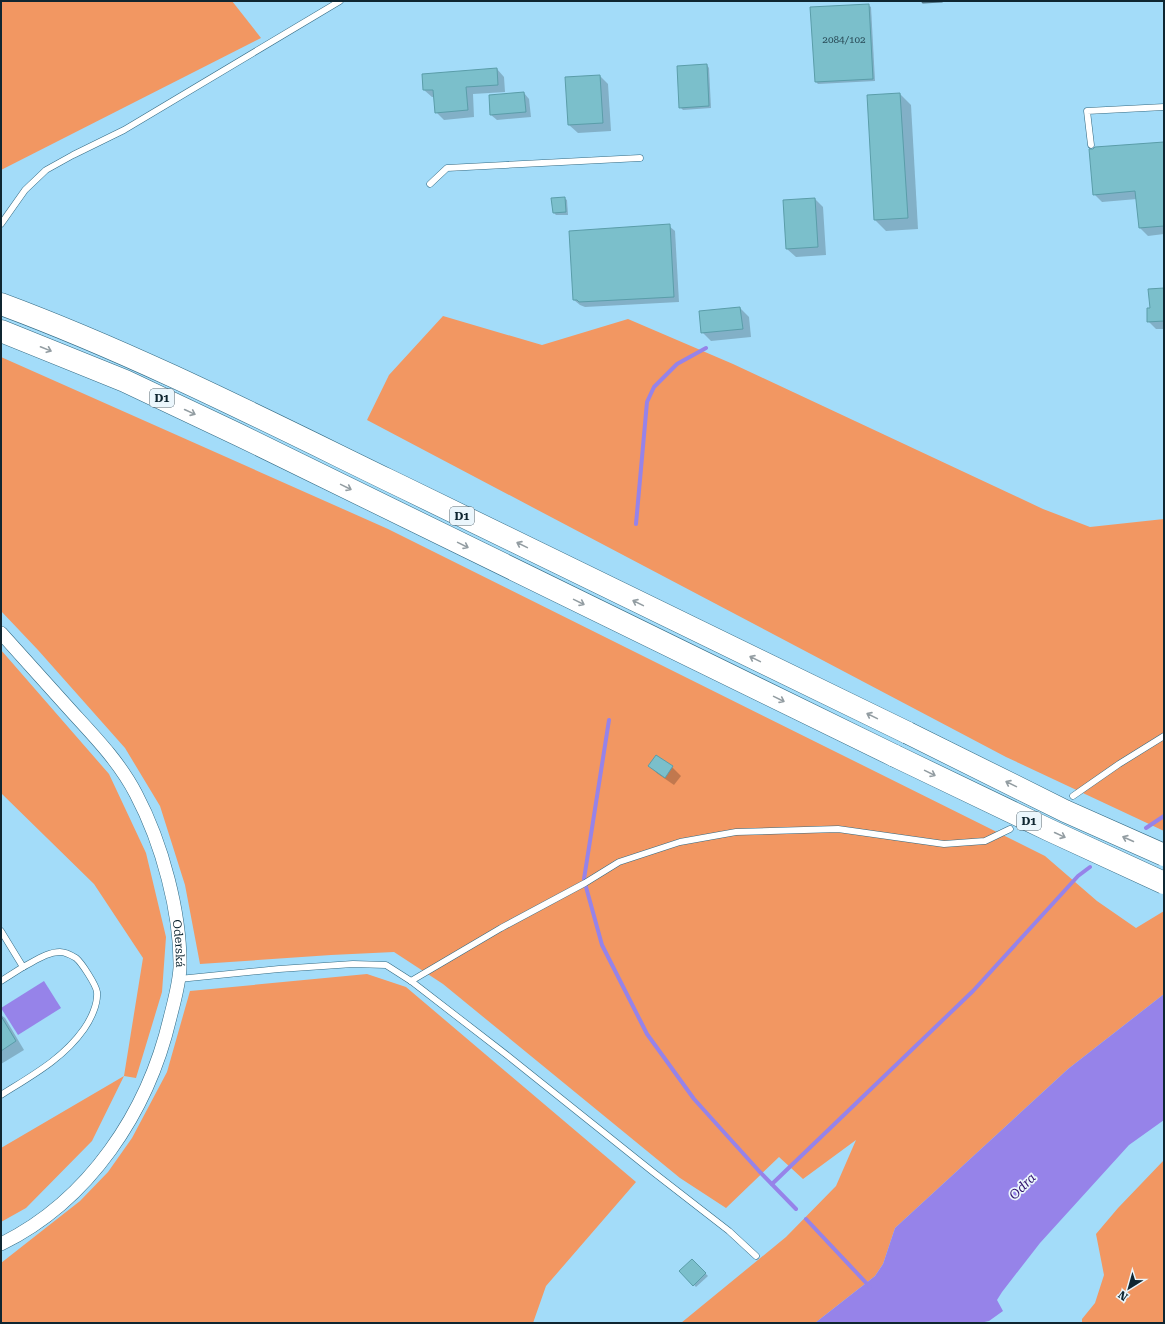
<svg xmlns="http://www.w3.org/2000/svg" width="1165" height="1324" viewBox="0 0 1165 1324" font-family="'Roboto Serif',serif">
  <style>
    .green { fill: #f29762 }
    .water { fill: #9683e9 }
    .shadow { fill: #0003 }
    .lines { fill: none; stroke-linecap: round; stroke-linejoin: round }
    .stream { stroke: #9683e9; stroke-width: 4 }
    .building { fill: #7bbfcb; stroke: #5a9da9 }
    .service-casing { stroke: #336a83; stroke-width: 7 }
    .minor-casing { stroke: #336a83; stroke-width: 14 }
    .motorway-casing { stroke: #336a83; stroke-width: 23 }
    .service { stroke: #fff; stroke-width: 6 }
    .minor { stroke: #fff; stroke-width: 13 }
    .motorway { stroke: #fff; stroke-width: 22 }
    .rail { stroke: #4d7385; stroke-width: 3 }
    .motorway-bridge-casing { stroke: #336a83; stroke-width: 23; stroke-linecap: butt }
    .motorway-bridge { stroke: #fff; stroke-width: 22 }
    .oneway { stroke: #939da2 }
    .labels { text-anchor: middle; stroke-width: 3.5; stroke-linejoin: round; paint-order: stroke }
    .number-label { font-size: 10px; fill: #2a4c58 }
    .shield { fill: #ebf6fc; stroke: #51646e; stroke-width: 1 }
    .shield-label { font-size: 11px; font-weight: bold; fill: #0f2631 }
    .street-label { font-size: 12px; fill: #0f2631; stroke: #ebf6fc }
    .water-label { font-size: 13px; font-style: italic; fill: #31126d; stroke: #ebf6fc }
  </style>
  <rect width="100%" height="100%" fill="#a3dcf9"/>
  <!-- green -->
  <g class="green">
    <polygon points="1,1 232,1 261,38 1,170"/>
    <polygon points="443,316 542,345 628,319 733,364 1043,509 1090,527 1164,519 1164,831 1006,757 367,420 389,375"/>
    <polygon points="1,357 388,529 1045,856 1097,901 1136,928 1164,911 1164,994 1068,1069 895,1228 883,1264 875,1276 815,1323 681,1323 786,1237 836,1186 856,1140 803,1179 779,1157 726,1208 680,1178 443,984 394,952 331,955 200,964 185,885 160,806 125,748 38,650 1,611"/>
    <polygon points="1,650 109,774 146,853 166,937 162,992 136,1078 124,1076 92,1141 26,1208 1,1222 1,1148 124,1076 143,958 94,884 1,793"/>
    <polygon points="367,974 406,987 636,1182 546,1286 533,1323 1,1323 1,1263 80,1201 108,1172 132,1138 167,1072 190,991"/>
    <polygon points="1164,1160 1164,1323 1082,1323 1082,1319 1095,1303 1104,1275 1096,1234 1118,1208"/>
  </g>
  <!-- water -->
  <g class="water">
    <polygon points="44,981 61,1008 18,1035 1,1008"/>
    <polygon points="1164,994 1164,1120 1129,1145 1040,1243 1002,1292 997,1300 1003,1311 989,1321 980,1323 815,1323 875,1276 883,1264 895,1228 1068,1069"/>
  </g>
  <!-- shadow -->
  <g class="shadow">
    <polygon points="868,5 871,7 875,81 818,84 816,82 812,8"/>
    <polygon points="707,65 709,68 711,108 683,110 680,107"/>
    <polygon points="497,69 504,77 505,92 473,94 474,117 444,120 436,112 435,97 432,97 424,90"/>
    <polygon points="600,76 608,84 611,131 578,133 569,125"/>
    <polygon points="524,93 529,99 531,117 497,120 491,115"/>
    <polygon points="900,94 911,105 918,229 886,231 875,220 868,96"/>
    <polygon points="1164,143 1164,234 1148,236 1140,228 1137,199 1102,202 1094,194"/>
    <polygon points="564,198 567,200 568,215 556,215 554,213 553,199"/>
    <polygon points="815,199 823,207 826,255 796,257 787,249"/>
    <polygon points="669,226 675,231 679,302 585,307 580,305 574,300"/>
    <polygon points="1164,289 1164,329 1156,329 1148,321 1151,309"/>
    <polygon points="740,308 749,317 751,337 711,341 702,332"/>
    <polygon points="656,756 672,767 681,776 674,785 658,774 649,766"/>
    <polygon points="1,1015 5,1018 24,1050 1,1064"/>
    <polygon points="692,1260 708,1276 696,1287 681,1271"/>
  </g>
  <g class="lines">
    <!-- stream -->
    <g class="stream">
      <polyline points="636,524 647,402 654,387 677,364 706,348"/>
      <polyline points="1146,828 1164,816"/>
      <polyline points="584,879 609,720"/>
      <polyline points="586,887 602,945 647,1034 694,1099 759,1171 796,1209"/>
      <polyline points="772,1184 973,991 1078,876 1090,867"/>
      <polyline points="806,1219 870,1287"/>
    </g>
  </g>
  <!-- building -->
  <g class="building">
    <polygon points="869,4 873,79 815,82 810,7"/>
    <polygon points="707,64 709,106 679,108 677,66"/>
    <polygon points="497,68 498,85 466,87 468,110 435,113 433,90 423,90 422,74"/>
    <polygon points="600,75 603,123 568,125 565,77"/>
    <polygon points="524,92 526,112 490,115 489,95"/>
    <polygon points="900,93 908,218 874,220 867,95"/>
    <polygon points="1164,142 1164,226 1139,228 1135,191 1093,195 1089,149 1093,149 1095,147"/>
    <polygon points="565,197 566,212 553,213 551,198"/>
    <polygon points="815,198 818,247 786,249 783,200"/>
    <polygon points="670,224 674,297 579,302 577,300 573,300 569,231"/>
    <polygon points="1164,288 1164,321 1147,322 1147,308 1150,308 1148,289"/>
    <polygon points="740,307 743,329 701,333 699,311"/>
    <polygon points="656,755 673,766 665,778 648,766"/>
    <polygon points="1,1016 16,1041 1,1051"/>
    <polygon points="692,1259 706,1273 693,1286 679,1271"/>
  </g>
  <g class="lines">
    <defs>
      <g id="service">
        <polyline points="1091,145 1087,111 1164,107"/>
        <polyline points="430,184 447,168 640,158"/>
        <polyline points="1,224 25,190 46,170 73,155 124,130 340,1"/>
        <polyline points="1073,796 1119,764 1164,736"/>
        <path d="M1,931L23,967C35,961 47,952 60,952C66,952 71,955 76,958C82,963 96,985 97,992C98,1004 91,1019 84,1029C63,1059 31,1076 1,1095"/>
        <polyline points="179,979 279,969 353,964 386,965 411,981 508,1056 653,1172 729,1231 756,1256"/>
        <polyline points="1,981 23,967"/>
        <polyline points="411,981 501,928 585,883 619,862 680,842 736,832 838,829 944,844 985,841 1010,829"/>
      </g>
      <g id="minor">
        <path id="s1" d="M1,633C25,660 49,686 73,713C96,738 120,763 136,794C162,843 181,913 180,968C179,985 174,1002 170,1018C148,1112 89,1201 1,1244"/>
      </g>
      <g id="motorway">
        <path d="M1,304C133,353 259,417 386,479C560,563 733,649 908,733"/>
        <polyline points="1,331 125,381 239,435 895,756"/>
      </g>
    </defs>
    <!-- service casing -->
    <use href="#service" class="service-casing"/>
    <!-- minor casing -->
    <use href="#minor" class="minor-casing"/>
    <!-- motorway casing -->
    <use href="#motorway" class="motorway-casing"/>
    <!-- service -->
    <use href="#service" class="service"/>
    <!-- minor -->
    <use href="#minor" class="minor"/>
    <!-- motorway -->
    <use href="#motorway" class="motorway"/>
    <!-- rail -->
    <polyline class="rail" points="923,2 942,1"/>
    <defs>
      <g id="motorway-bridge">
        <polyline points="908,733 1065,811 1164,855"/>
        <polyline points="895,756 1049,830 1164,883"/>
      </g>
    </defs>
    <!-- motorway-bridge casing -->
    <use href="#motorway-bridge" class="motorway-bridge-casing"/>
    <!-- motorway-bridge -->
    <use href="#motorway-bridge" class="motorway-bridge"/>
  </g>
  <!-- one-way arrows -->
  <defs><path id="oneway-shaft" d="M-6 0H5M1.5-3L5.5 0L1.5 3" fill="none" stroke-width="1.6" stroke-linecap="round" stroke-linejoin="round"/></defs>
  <g class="oneway">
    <use href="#oneway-shaft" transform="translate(46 349) rotate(22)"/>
    <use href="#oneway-shaft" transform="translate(190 412) rotate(25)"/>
    <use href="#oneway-shaft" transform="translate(346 487) rotate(26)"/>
    <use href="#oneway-shaft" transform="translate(463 545) rotate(26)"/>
    <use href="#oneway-shaft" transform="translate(522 545) rotate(-154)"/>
    <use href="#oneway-shaft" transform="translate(579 602) rotate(26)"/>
    <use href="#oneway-shaft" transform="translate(638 603) rotate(-154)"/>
    <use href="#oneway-shaft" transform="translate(755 659) rotate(-154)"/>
    <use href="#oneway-shaft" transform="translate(779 699) rotate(26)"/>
    <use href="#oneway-shaft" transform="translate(872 716) rotate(-154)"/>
    <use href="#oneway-shaft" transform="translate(930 773) rotate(26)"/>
    <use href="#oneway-shaft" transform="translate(1011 784) rotate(-154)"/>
    <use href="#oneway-shaft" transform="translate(1060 835) rotate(25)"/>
    <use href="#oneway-shaft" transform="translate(1128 839) rotate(-156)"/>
  </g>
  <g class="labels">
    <!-- number labels -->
    <g class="number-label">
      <text x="844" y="43">2084/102</text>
    </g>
    <!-- shield labels -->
    <g class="shield">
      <rect x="150" y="389" width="24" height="18" rx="3"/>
      <rect x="450" y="507" width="24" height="18" rx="3"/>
      <rect x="1017" y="812" width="24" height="18" rx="3"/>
    </g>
    <g class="shield-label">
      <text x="162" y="402">D1</text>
      <text x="462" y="520">D1</text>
      <text x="1029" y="825">D1</text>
    </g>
    <!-- street labels -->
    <g class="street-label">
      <text dy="4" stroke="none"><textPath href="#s1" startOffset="367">Oderská</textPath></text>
    </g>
    <!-- water labels -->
    <g class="water-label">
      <text transform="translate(1022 1186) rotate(-45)" y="5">Odra</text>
    </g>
  </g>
  <!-- border -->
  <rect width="1165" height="1324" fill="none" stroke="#0f2631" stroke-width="4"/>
  <!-- north arrow -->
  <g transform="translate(1129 1288) rotate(217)" stroke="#ebf6fc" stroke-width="3" paint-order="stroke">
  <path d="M0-3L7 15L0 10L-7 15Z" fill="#0f2631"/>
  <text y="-6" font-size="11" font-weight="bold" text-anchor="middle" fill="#0f2631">N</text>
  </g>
</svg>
